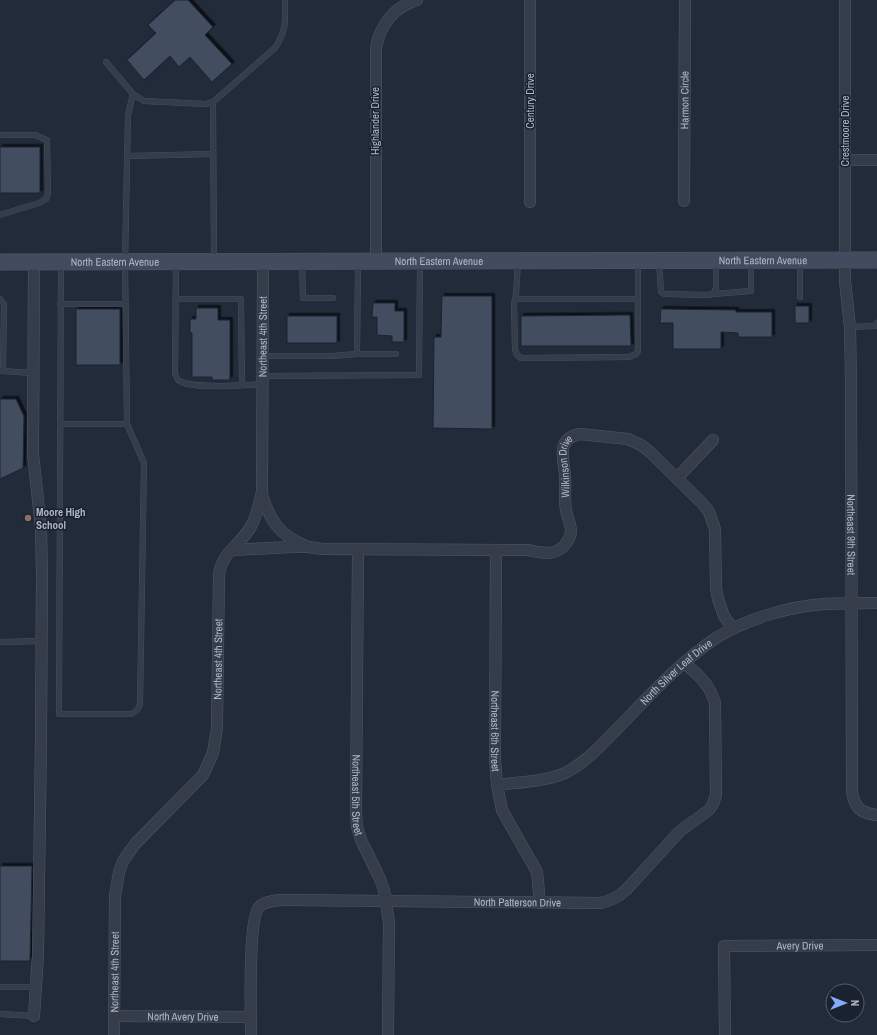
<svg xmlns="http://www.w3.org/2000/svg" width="877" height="1035" viewBox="0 0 877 1035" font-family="'Archivo Narrow',sans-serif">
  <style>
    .building { fill: #424e60; stroke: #1c2431; filter: url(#shadow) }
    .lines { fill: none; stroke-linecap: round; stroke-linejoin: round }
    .lane-casing { stroke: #505865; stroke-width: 6 }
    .street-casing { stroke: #505865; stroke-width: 12 }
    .secondary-casing { stroke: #505865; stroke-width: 17 }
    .lane { stroke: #353d4b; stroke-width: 5.5 }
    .street { stroke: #353d4b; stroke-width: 11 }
    .secondary { stroke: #424c5e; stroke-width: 16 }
    .education-dot { fill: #8d6e63; stroke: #1a222f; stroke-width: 1.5 }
    .labels { text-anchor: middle; stroke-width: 3; stroke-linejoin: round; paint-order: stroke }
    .street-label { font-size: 11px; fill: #b0b8c7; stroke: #1a222f }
    .poi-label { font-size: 11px; font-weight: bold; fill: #b0b8c7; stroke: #1a222f; text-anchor: start }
  </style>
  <defs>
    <filter id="shadow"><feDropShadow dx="2.5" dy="-2.5" stdDeviation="0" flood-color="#0009"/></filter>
  </defs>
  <rect width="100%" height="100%" fill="#212b3a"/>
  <!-- building -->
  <g class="building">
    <polygon points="175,0 188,0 213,27 205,35 232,64 212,82 190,57 179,67 170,56 144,80 127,60 156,33 148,25"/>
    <rect x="0" y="147" width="40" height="46"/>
    <polygon points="442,296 492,296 492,429 433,428 434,337 441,337"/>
    <polygon points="373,303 395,303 395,311 404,311 404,342 392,342 392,336 377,335 377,317 372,317"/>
    <rect x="795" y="306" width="14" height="17"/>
    <polygon points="196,308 218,308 218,320 230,320 230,378 229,380 212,380 212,377 192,377 192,333 190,333 190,319 196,319"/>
    <rect x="76" y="309" width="44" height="56"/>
    <polygon points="661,309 736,310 736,312 772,312 772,337 738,337 738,333 721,332 721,349 673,349 673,323 660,323"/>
    <polygon points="630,315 631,346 521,346 521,316"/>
    <rect x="287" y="316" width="50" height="27"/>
    <polygon points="0,399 16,399 24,416 23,468 0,479"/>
    <polygon points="0,866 32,866 30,961 0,961"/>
  </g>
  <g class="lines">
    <defs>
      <g id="lane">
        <path d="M106,62L133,94L144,101L206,104L213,102L275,48C287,30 285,21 285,0"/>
        <polyline points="213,102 214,260"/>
        <polyline points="0,135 35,135 47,140 48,193 46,199 39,203 0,215"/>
        <polyline points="127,156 213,154"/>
        <polyline points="518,261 516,295 514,304 515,350 517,355 521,358 629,357 636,354 638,351 638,262"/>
        <polyline points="800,261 800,297"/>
        <polyline points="302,262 303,298 333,298"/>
        <polyline points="659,262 661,292 665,294 708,295 713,294 716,288 716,261"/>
        <polyline points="61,264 59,714 132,714 137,710 140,705 144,463 127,424 125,262 128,115 133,94"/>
        <path d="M176,264L175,374C176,376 177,378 178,380C191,390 245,385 263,384"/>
        <polyline points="713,294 751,291 751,261"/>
        <polyline points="0,299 4,304 3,371"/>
        <polyline points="175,299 241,299 242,385"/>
        <polyline points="516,299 637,299"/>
        <polyline points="60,304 126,304"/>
        <polyline points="850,327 875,326 877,323"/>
        <polyline points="357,354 396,354"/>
        <polyline points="263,356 332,356 357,354 358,263"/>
        <polyline points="1,371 33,373"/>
        <polyline points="263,376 419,375 420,262"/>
        <polyline points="60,424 127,424"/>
        <polyline points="0,642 41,641"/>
        <polyline points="0,987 36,987"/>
        <polyline points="0,1014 34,1016"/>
      </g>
      <g id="street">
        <polyline points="530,0 530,202"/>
        <path id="s1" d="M845,0V281L850,327L851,381L852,792C855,808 860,813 877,815"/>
        <polyline points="845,160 877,160"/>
        <path id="s2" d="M684,201L685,0"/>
        <path d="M376,261V48C380,25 394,7 417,0"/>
        <polyline points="34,262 33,454 41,528 42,575 41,739 38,955 34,1016"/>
        <polyline points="677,478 713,440"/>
        <path d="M262,494C269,519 279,535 304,545"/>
        <path id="s3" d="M232,550L291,547H308L323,549L528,550C543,553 557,557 567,542C569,539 571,535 571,531C571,524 567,517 566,510C564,499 566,487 565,476C564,459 555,439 580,434L628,439L641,445L650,452L702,503L709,512L715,529L716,588L718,599L724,616L733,629"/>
        <path id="s4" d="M358,550L356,812L357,827L361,840L380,879L384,890L389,923L388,1035"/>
        <path id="s5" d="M496,550L495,759L497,785L502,810L537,872L540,903"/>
        <path id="s6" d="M497,785C519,782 544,782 565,773C587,762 603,743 620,726C650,695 680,662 716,638C746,619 790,606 825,604C843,603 860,603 877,603"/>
        <path id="s7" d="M115,1016L251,1017"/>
        <path id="s8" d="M114,1035L115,896L119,872L123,861L135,844L203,775L213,753L217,728L219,574C223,551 239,546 250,528C257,517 259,504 262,492L263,262"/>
        <path id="s9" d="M251,1035C251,1014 248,919 259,907C266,900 279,900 288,900L600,903C611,901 618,897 626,890L680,831L709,810L713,804L716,795L715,703C710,685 698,674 684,663"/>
        <path id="s10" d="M725,1035L724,946L877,945"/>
      </g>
      <g id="secondary">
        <path id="s11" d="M0,262L877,260"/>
      </g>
    </defs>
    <!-- lane casing -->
    <use href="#lane" class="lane-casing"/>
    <!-- street casing -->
    <use href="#street" class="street-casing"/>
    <!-- secondary casing -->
    <use href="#secondary" class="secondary-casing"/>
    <!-- lane -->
    <use href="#lane" class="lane"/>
    <!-- street -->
    <use href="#street" class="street"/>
    <!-- secondary -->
    <use href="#secondary" class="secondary"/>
  </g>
  <!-- markers -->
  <circle class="education-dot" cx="28" cy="518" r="4"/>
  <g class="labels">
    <!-- street labels -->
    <g class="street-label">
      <text dy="4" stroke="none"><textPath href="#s2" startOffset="101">Harmon Circle</textPath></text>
      <text transform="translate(530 101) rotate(-90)" y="4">Century Drive</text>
      <text transform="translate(375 121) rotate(-90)" y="4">Highlander Drive</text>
      <text transform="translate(845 131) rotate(-90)" y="4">Crestmoore Drive</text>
      <text dy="4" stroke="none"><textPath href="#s11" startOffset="439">North Eastern Avenue</textPath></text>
      <text dy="4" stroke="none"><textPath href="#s11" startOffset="763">North Eastern Avenue</textPath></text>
      <text dy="4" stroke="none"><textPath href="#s11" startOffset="115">North Eastern Avenue</textPath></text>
      <text dy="4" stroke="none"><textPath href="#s8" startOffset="746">Northeast 4th Street</textPath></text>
      <text dy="4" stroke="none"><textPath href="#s3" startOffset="417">Wilkinson Drive</textPath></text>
      <text dy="4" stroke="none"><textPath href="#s1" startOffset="535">Northeast 9th Street</textPath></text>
      <text dy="4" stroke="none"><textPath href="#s8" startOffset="411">Northeast 4th Street</textPath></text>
      <text dy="4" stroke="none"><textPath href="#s6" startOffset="220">North Silver Leaf Drive</textPath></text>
      <text dy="4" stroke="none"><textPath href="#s5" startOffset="181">Northeast 6th Street</textPath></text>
      <text dy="4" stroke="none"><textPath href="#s4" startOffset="245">Northeast 5th Street</textPath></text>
      <text dy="4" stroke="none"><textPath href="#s9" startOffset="389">North Patterson Drive</textPath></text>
      <text dy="4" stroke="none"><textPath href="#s10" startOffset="165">Avery Drive</textPath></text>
      <text dy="4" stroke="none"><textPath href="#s8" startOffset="63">Northeast 4th Street</textPath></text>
      <text dy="4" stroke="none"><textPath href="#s7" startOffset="68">North Avery Drive</textPath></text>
    </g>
    <!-- poi labels -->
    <g class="poi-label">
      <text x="36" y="516">Moore High<tspan x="36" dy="13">School</tspan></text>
    </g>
  </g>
  <!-- north arrow -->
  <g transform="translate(845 1003) rotate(90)"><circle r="19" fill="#1a222f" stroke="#565e6c"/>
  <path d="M0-3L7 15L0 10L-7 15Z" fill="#81adfb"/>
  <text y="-6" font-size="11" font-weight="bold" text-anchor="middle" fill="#b0b8c7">N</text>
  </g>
</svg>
